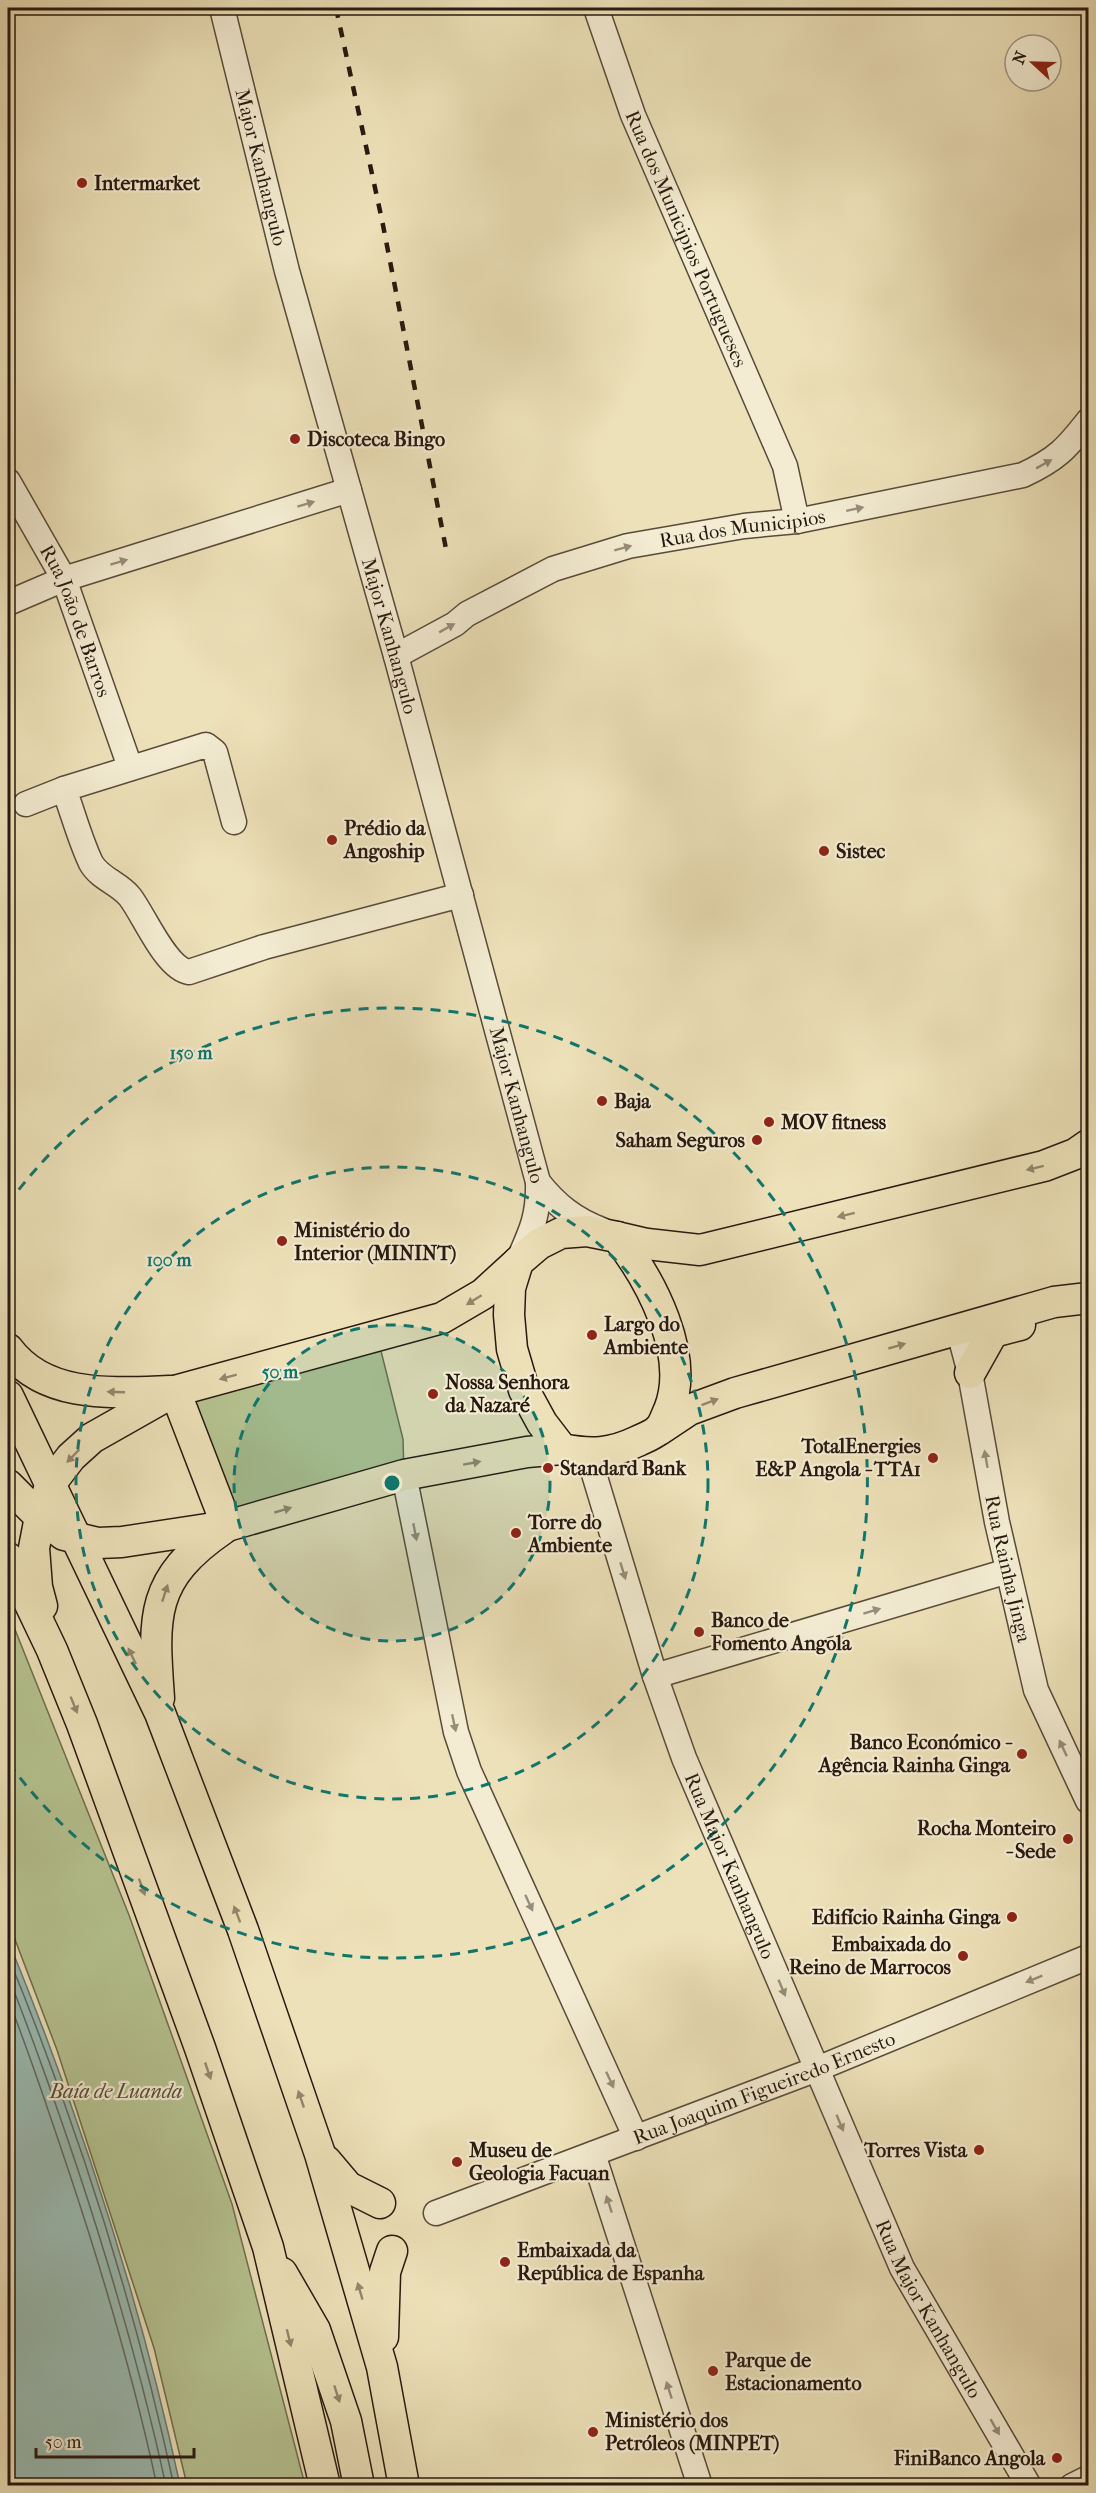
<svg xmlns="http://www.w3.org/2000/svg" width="1096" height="2493" viewBox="0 0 1096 2493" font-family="'IM FELL French Canon',serif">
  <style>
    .green { fill: #b5c391; stroke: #6e6e50; stroke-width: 1.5 }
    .water { fill: #9abcb4; stroke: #6c7b72; stroke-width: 1.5 }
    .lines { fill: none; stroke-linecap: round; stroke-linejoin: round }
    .shore { stroke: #616a62; stroke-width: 1.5 }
    .minor-casing { stroke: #594b3a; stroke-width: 27 }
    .major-casing { stroke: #281910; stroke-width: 33 }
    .minor { stroke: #f3ecd2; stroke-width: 24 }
    .major { stroke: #ede1b9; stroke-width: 30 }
    .rail { stroke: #281910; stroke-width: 4.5; stroke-dasharray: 10 10; stroke-linecap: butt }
    .oneway { fill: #988d7b }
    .oneway2 { fill: #94876d }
    .ring { fill: none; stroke: #0f766e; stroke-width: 3; stroke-dasharray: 10 8 }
    .poi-dot { fill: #8f2418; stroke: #f3ecd2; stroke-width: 2 }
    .labels { text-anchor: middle; stroke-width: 4.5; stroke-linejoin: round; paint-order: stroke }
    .street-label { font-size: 20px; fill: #281910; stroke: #f3ecd2 }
    .poi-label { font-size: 20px; font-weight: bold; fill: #281910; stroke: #f3ecd2; text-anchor: start }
    .park-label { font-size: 20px; font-style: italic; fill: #524c37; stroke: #f3ecd2 }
    .centre { fill: #0f766e; stroke: #f3ecd2; stroke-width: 3 }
    .ring-label { font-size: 18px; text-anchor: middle; font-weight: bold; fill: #0f766e; stroke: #f3ecd2; stroke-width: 4.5; stroke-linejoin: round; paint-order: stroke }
  </style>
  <rect width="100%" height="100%" fill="#ede1b9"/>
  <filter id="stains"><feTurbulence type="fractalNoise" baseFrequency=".00333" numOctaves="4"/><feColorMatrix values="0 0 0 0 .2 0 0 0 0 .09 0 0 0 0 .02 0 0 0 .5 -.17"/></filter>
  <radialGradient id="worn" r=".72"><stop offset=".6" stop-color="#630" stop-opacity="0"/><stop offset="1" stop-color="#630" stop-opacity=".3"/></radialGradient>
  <!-- green -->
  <g class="green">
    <polygon points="377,1335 403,1439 404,1475 227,1526 175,1391"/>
    <polygon points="8,1612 129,1915 232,2204 305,2485 187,2485 154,2348 57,2050 8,1921"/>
  </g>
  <!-- water -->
  <path class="water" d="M8,1940C80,2116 140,2299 180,2485H8Z"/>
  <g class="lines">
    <!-- shore -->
    <g class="shore">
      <path d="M8,1956C78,2127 135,2305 174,2486"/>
      <path d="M8,1976C34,2041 57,2107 79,2173C113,2276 143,2380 166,2486"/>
      <path d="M8,1999C31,2057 50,2116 70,2175C104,2277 134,2380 157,2486"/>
    </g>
    <defs>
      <g id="minor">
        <path id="s1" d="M222,8L287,271L396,656L538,1182C539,1216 531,1232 518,1261"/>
        <path id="s2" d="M596,8L633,115L785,466L797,521"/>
        <path id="s3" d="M8,481L64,579L130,767"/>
        <polyline points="8,603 64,579 349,490"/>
        <path id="s4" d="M396,656L455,624L467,614L553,569L628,546L744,526L797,521L1023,475C1057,459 1066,449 1088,421"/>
        <polyline points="26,804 64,789"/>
        <path d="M234,822L215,752L206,745L64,789C73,813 80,840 91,863C100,879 119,883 130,897C144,915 166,969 189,972L264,947L461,895"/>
        <path d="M538,1182C556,1205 575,1220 602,1230"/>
        <path id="s5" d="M958,1328L970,1373L997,1522L1036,1690L1088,1801"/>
        <path id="s6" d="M588,1454L655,1676L684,1758L902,2268L1029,2486"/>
        <polyline points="404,1475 456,1732 469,1771 636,2138"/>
        <polyline points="655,1676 1008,1571"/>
        <polyline points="593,2154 700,2486"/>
        <path id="s7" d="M436,2213L817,2069L1088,1957"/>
        <polyline points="1072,2486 1088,2478"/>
      </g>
      <g id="major">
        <path d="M587,1231L617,1237C651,1280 691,1355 669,1410C666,1416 663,1426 658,1430C653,1435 644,1438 638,1441C611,1454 591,1455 562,1449L542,1423L524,1390L512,1349L509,1315L510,1288L518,1262L539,1244L561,1233Z"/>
        <polyline points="617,1237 647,1244 700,1250 1044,1166 1075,1154 1088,1145"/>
        <path d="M8,1349C45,1399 113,1393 169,1391"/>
        <polyline points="970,1373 993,1332 1020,1325"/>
        <polyline points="175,1391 227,1526"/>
        <polyline points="8,1396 160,1713 243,1930 320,2154 382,2367 404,2486"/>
        <polyline points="659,1430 689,1410 735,1393 1054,1302 1088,1298"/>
        <polyline points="8,1485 40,1517 64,1535 98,1543 122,1542 227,1526 404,1475 527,1452 562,1449"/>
        <polyline points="8,1558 52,1650 82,1724 200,2048 268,2247 325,2486"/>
        <polyline points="42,1606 37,1587 34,1548 40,1517 51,1483 71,1457 92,1438 175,1391 442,1318 483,1294 518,1262"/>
        <path d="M159,1698C153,1616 150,1579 223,1529"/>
        <polyline points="326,2161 348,2187 380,2203"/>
        <polyline points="282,2273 315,2330 346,2421 359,2486"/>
        <polyline points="383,2337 385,2272 392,2251"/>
      </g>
    </defs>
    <!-- minor casing -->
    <use href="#minor" class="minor-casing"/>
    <!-- major casing -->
    <use href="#major" class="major-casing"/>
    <!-- minor -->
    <use href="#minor" class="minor"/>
    <!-- major -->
    <use href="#major" class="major"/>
    <!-- rail -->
    <polyline class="rail" points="336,8 382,220 447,554"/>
  </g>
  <!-- one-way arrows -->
  <defs><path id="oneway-solid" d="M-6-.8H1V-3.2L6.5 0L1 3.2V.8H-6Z" transform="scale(1.5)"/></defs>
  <g class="oneway">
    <use href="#oneway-solid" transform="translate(1044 464) rotate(-29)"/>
    <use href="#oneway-solid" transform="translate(306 504) rotate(-17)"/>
    <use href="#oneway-solid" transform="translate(855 509) rotate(-12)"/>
    <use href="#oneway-solid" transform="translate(623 548) rotate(-15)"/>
    <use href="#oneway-solid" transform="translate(119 562) rotate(-17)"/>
    <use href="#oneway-solid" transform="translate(447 628) rotate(-29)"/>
    <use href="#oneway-solid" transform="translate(986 1459) rotate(-100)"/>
    <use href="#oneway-solid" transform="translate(415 1532) rotate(79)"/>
    <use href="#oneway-solid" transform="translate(623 1571) rotate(73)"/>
    <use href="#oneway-solid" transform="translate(872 1611) rotate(-17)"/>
    <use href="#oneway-solid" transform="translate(454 1723) rotate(78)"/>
    <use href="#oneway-solid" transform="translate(1063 1748) rotate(-115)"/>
    <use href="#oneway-solid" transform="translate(529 1903) rotate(65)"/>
    <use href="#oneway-solid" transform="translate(1034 1979) rotate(158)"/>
    <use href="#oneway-solid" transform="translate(782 1988) rotate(67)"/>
    <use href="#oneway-solid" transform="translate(610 2080) rotate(65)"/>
    <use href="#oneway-solid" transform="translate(840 2123) rotate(67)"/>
    <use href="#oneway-solid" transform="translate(609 2204) rotate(-108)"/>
    <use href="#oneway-solid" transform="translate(669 2390) rotate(-108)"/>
    <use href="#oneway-solid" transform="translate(995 2427) rotate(60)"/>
  </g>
  <g class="oneway2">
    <use href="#oneway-solid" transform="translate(1035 1168) rotate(166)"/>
    <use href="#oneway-solid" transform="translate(846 1215) rotate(166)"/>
    <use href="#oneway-solid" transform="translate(474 1300) rotate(148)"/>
    <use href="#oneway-solid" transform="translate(897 1346) rotate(-16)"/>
    <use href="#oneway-solid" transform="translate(228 1377) rotate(165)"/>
    <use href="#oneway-solid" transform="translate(116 1392) rotate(-178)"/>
    <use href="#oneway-solid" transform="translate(710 1402) rotate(-21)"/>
    <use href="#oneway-solid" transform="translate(73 1456) rotate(134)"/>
    <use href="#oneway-solid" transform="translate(472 1463) rotate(-10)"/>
    <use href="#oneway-solid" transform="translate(283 1510) rotate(-16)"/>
    <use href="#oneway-solid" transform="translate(165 1593) rotate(-72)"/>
    <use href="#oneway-solid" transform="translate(132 1656) rotate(-116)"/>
    <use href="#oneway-solid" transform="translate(74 1705) rotate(68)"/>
    <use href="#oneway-solid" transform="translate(142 1887) rotate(70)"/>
    <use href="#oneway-solid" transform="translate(237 1914) rotate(-111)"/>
    <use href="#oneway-solid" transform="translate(208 2071) rotate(71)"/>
    <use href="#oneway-solid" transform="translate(301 2099) rotate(-109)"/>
    <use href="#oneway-solid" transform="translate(360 2291) rotate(-106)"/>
    <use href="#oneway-solid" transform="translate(289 2338) rotate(76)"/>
    <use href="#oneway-solid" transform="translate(337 2394) rotate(72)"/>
  </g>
  <!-- distance rings -->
  <circle cx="392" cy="1483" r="158" fill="#0f766e" fill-opacity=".12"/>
  <g class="ring">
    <circle cx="392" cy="1483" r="158"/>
    <circle cx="392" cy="1483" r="316"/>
    <path d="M8 1204A475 475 0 1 1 8 1762"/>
  </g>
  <!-- markers -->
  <g class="poi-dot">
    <circle cx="82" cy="183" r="6"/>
    <circle cx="295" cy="439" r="6"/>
    <circle cx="332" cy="840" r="6"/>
    <circle cx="824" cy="851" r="6"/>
    <circle cx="602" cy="1101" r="6"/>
    <circle cx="769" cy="1122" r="6"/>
    <circle cx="757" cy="1140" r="6"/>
    <circle cx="282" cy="1241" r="6"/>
    <circle cx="592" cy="1335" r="6"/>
    <circle cx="433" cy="1394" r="6"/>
    <circle cx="933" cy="1458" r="6"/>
    <circle cx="548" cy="1468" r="6"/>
    <circle cx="516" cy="1533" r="6"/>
    <circle cx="699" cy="1632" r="6"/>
    <circle cx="1022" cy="1754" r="6"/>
    <circle cx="1068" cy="1839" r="6"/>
    <circle cx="1012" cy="1917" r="6"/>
    <circle cx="963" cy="1956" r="6"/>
    <circle cx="979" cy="2150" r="6"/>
    <circle cx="457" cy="2162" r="6"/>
    <circle cx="505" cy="2262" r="6"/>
    <circle cx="713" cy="2371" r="6"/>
    <circle cx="593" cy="2432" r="6"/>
    <circle cx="1057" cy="2458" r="6"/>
  </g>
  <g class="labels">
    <!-- street labels -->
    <g class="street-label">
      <text dy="7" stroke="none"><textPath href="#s1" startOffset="164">Major Kanhangulo</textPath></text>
      <text dy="7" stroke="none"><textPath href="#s2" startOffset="248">Rua dos Municipios Portugueses</textPath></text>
      <text dy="7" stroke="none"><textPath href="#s4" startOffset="374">Rua dos Municipios</textPath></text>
      <text dy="7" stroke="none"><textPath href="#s3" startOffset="156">Rua João de Barros</textPath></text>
      <text dy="7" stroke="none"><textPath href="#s1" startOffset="650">Major Kanhangulo</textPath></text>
      <text dy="7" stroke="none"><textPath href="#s1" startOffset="1136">Major Kanhangulo</textPath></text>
      <text dy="7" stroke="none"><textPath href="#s5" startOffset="246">Rua Rainha Jinga</textPath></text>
      <text dy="7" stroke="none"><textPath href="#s6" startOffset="436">Rua Major Kanhangulo</textPath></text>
      <text dy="7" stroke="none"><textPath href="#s7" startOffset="351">Rua Joaquim Figueiredo Ernesto</textPath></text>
      <text dy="7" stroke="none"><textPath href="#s6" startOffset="922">Rua Major Kanhangulo</textPath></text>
    </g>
    <!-- poi labels -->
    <g class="poi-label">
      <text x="94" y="190">Intermarket</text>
      <text x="307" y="446">Discoteca Bingo</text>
      <text x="344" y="835">Prédio da<tspan x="344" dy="23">Angoship</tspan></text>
      <text x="836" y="858">Sistec</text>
      <text x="614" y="1108">Baja</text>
      <text x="781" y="1129">MOV fitness</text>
      <text x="745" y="1147" text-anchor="end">Saham Seguros</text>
      <text x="294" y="1237">Ministério do<tspan x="294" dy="23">Interior (MININT)</tspan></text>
      <text x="604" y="1331">Largo do<tspan x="604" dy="23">Ambiente</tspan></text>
      <text x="445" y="1389">Nossa Senhora<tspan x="445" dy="23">da Nazaré</tspan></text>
      <text x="921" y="1453" text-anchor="end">TotalEnergies<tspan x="921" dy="23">E&amp;P Angola - TTA1</tspan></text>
      <text x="560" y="1475">Standard Bank</text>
      <text x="528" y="1529">Torre do<tspan x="528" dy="23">Ambiente</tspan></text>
      <text x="711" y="1627">Banco de<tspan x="711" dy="23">Fomento Angola</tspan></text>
      <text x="1010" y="1749" text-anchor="end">Banco Económico -<tspan x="1010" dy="23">Agência Rainha Ginga</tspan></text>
      <text x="1056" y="1835" text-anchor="end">Rocha Monteiro<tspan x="1056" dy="23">- Sede</tspan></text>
      <text x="1000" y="1924" text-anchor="end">Edifício Rainha Ginga</text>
      <text x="951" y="1951" text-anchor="end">Embaixada do<tspan x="951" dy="23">Reino de Marrocos</tspan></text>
      <text x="469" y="2157">Museu de<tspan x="469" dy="23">Geologia Facuan</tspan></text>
      <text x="967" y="2157" text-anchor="end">Torres Vista</text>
      <text x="517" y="2257">Embaixada da<tspan x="517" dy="23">República de Espanha</tspan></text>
      <text x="725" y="2367">Parque de<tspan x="725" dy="23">Estacionamento</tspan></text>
      <text x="605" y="2427">Ministério dos<tspan x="605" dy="23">Petróleos (MINPET)</tspan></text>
      <text x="1045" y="2465" text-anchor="end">FiniBanco Angola</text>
    </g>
    <!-- park labels -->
    <g class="park-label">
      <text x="116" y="2098">Baía de Luanda</text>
    </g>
  </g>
  <circle cx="392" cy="1483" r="9" class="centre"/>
  <g class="ring-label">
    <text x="191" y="1059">150 m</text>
    <text x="169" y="1266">100 m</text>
    <text x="280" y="1378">50 m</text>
  </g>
  <!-- margin -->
  <rect width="1096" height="2493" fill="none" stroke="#ede1b9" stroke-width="30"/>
  <rect x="9" y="9" width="1078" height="2475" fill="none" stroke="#281910" stroke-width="3"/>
  <rect x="15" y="15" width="1066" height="2463" fill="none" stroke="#281910" stroke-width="1.5"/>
  <!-- north arrow -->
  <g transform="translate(1033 63) rotate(292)"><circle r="28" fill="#f3ecd2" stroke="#a29884" stroke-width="1.5"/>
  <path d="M0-4.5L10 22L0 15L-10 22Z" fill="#8f2418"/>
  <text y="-9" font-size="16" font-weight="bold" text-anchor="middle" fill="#281910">N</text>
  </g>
  <!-- scale -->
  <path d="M36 2448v9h158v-9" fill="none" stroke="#281910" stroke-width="3"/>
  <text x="45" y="2448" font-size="18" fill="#281910" stroke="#f3ecd2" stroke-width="4.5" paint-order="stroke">50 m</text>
  <rect width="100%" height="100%" filter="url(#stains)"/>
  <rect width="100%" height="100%" fill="url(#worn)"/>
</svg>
